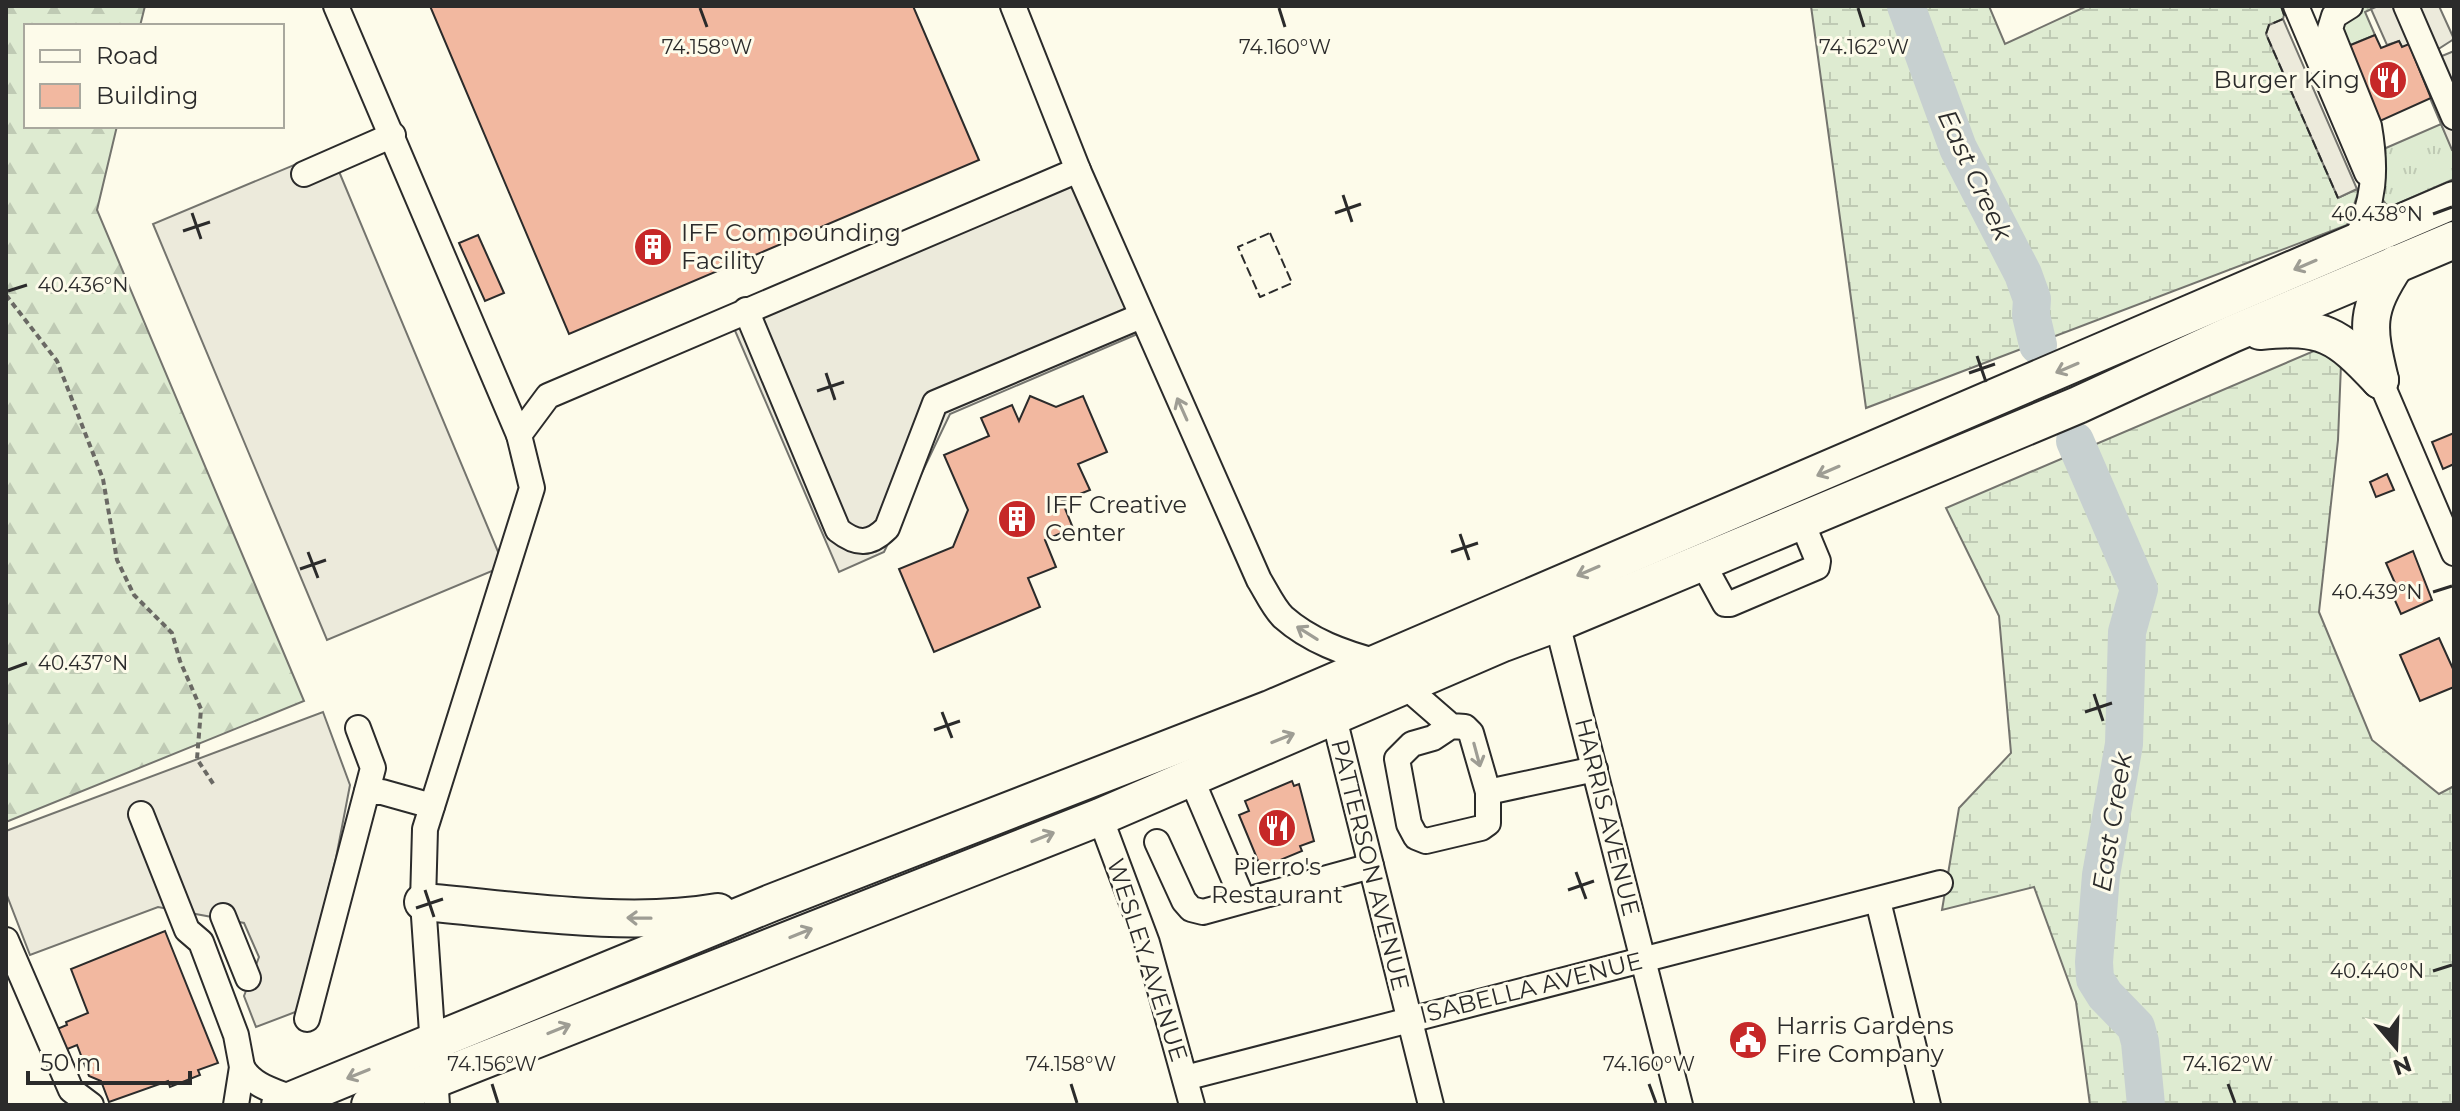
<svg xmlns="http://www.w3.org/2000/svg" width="2460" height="1111" viewBox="0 0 2460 1111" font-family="Montserrat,sans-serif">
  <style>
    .grass { fill: url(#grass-tufts); stroke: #74746e; stroke-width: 2 }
    .forest { fill: url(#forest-firs); stroke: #74746e; stroke-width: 2 }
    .wetland { fill: url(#wetland-marsh); stroke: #74746e; stroke-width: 2 }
    .parking { fill: #eceadb; stroke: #74746e; stroke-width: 2 }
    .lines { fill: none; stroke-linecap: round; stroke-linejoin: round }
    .river { stroke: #c7d0d0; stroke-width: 38 }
    .building { fill: #f2b8a0; stroke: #2b2b2b; stroke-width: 2 }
    .minor-casing { stroke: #2b2b2b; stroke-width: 28 }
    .highway-casing { stroke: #2b2b2b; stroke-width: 40 }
    .path { stroke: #6a6964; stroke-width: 4; stroke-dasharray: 6 4; stroke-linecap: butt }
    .minor { stroke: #fdfbea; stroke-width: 24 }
    .highway { stroke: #fdfbea; stroke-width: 36 }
    .fence { stroke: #2b2b2b; stroke-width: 2; stroke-dasharray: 10 4; stroke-linecap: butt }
    .oneway { stroke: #9e9d94 }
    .ticks { fill: none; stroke: #2b2b2b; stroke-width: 3 }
    .labels { text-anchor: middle; stroke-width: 6; stroke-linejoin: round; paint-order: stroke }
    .poi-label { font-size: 24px; fill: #2b2b2b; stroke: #fdfbea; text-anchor: start }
    .street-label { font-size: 24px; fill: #2b2b2b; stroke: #fdfbea }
    .water-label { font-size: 26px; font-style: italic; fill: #2b2b2b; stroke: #fdfbea }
    .ticks-label { font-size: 20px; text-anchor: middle; fill: #2b2b2b; stroke: #fdfbea; stroke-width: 6; stroke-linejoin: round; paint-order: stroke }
  </style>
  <defs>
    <pattern id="grass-tufts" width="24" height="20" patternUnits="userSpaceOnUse" patternTransform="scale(2)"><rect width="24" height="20" fill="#deebd1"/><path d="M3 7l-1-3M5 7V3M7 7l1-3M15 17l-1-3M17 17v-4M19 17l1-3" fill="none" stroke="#bfcab4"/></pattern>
    <pattern id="forest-firs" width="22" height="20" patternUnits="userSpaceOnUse" patternTransform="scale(2)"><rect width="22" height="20" fill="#deebd1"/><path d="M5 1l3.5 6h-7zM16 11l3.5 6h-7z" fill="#bfcab4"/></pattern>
    <pattern id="wetland-marsh" width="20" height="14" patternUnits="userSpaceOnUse" patternTransform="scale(2)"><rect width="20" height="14" fill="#deebd1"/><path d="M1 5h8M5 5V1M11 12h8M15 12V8" fill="none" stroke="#bfcab4"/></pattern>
  </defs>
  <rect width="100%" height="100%" fill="#fdfbea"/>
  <!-- grass -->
  <g class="grass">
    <polygon points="2366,6 2378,6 2365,12 2375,35 2343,48 2337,28 2347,14"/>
    <path d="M2441,124L2454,151V179L2390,207C2373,198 2379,168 2379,151Z"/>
  </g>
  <!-- forest -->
  <polygon class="forest" points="6,6 145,6 140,26 26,26 26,126 117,126 97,210 304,701 6,822"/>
  <!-- wetland -->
  <g class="wetland">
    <polygon points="1811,6 1989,6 2005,44 2087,6 2281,6 2284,15 2283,19 2269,25 2338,198 2357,189 2358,193 2347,225 1866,408"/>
    <polygon points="2342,339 2338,440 2319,612 2372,740 2439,794 2454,786 2454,1105 2090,1105 2076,1002 2034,887 1942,910 1959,808 2011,753 1999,616 1946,508"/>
  </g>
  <!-- parking -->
  <g class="parking">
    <polygon points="2378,6 2439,6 2454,39 2437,50 2442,56 2454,51 2454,149 2452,150 2430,98 2399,41 2387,45 2371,9"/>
    <polygon points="2283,19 2357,189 2338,198 2266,34 2269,25"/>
    <polygon points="330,150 504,566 327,640 153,224"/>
    <polygon points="1078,170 1147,330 950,414 884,552 839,572 730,319"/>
    <polygon points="323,712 350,785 336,858 298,1011 256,1027 244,996 259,957 244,923 158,907 30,955 6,893 6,831"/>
  </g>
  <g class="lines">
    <!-- river -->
    <g class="river">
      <polyline points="1906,6 1958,148 2023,274 2032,299 2031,315 2038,345"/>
      <polyline points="2075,441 2139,589 2127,632 2124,744 2101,875 2094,962 2095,979 2105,995 2136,1027 2140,1042 2146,1105"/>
    </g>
  </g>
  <!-- building -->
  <g class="building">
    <polygon points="430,6 913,6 979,160 569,334"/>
    <polygon points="2375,35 2381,48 2399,41 2402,47 2409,44 2431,98 2380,121 2377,120 2341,49"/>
    <polygon points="478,235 504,293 485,301 459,243"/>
    <polygon points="1030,396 1056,407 1083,396 1107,452 1078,464 1090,490 1062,501 1073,528 1045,540 1056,567 1028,578 1040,607 934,652 899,569 953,547 968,510 944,455 989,436 981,418 1012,405 1019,421"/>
    <polygon points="2454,433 2454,464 2443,469 2432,442"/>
    <polygon points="2387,474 2394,490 2376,497 2370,482"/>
    <polygon points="2413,551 2432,600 2401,614 2393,596 2399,592 2386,563"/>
    <polygon points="2439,638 2454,671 2454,687 2420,701 2400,655"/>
    <polygon points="1292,781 1294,786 1299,784 1314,841 1300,846 1302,851 1261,868 1239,815 1249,811 1245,801"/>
    <polygon points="165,931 218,1063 198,1070 200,1075 170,1087 168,1081 109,1102 101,1081 89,1076 77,1045 65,1050 57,1029 67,1025 66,1022 88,1013 71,969"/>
  </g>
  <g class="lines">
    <defs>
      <g id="minor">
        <polyline points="336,6 519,435"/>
        <path d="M1013,6L1078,170L1259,580C1266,591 1273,607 1283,617C1310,641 1344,653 1378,662"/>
        <polyline points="2296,6 2367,173"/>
        <path d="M2350,6L2334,16L2330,29L2369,126C2377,172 2374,201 2355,243"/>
        <polyline points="2406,6 2454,117"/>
        <polyline points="304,174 393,135"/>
        <path d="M746,310L838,530C857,545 870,545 887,528L935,403L1141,316"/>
        <polyline points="2380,380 2454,553"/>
        <polyline points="1702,562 1725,604 1730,604 1817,567 1818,561 1801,520"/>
        <polyline points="1557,623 1680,1105"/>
        <polyline points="1405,686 1451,726 1465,727 1471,733 1488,792 1488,823 1481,828 1426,841 1416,837 1409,824 1397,759 1412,744 1433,738 1451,726"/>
        <polyline points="1334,718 1431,1105"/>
        <polyline points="1191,778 1243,900"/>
        <polyline points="367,792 382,792 432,806"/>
        <polyline points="1488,792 1595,769"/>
        <polyline points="141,814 187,930 201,942 236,1035 242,1067 236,1105"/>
        <polyline points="1100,817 1147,943 1192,1105"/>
        <polyline points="1157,842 1184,901 1191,909 1203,912 1371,866"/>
        <polyline points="1878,901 1928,1105"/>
        <polyline points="223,916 248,978"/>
        <polyline points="6,940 71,1090 91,1105"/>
        <polyline points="307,1019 373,768 358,728"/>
        <path d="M242,1067C252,1086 275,1091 294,1099"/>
        <polyline points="1185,1078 1940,883"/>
        <polyline points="437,1105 423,902 425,829 532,488 519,435 548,396 1078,170"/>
      </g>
      <g id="highway">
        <path d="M2260,331C2323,325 2337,334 2380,380"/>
        <path d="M2380,380C2367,326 2365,311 2396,264"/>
        <path d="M423,902C516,910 627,928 718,912"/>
        <polyline points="280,1105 771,903 1270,709 2454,200"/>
        <polyline points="370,1105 1100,817 1503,643 1557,623 2078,405 2232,334 2454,240"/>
      </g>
    </defs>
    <!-- minor casing -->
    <use href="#minor" class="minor-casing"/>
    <!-- highway casing -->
    <use href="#highway" class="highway-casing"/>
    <!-- path -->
    <polyline class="path" points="6,295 57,361 103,479 117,560 134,595 172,633 180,661 201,709 197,759 214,785"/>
    <!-- minor -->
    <use href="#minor" class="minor"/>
    <!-- highway -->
    <use href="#highway" class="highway"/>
    <!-- fence -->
    <g class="fence">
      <polyline points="2281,6 2284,15 2283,19 2269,25 2266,34 2338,198"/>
      <polygon points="1270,233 1292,283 1260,297 1238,247"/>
    </g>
  </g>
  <!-- one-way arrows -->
  <defs><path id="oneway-shaft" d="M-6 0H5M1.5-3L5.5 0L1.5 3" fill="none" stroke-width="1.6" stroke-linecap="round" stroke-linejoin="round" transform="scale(2)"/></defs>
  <g class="oneway">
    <use href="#oneway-shaft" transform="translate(2305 265) rotate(157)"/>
    <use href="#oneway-shaft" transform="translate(2067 368) rotate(157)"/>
    <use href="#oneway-shaft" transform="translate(1182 409) rotate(-114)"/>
    <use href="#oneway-shaft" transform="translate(1828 471) rotate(157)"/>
    <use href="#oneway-shaft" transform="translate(1588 571) rotate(157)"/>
    <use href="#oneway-shaft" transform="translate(1307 633) rotate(-148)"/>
    <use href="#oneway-shaft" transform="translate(1283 738) rotate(-22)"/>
    <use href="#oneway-shaft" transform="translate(1477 755) rotate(75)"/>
    <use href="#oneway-shaft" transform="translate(1043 837) rotate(-22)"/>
    <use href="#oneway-shaft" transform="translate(639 918) rotate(-179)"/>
    <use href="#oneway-shaft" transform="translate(801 933) rotate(-22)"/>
    <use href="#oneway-shaft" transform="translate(559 1029) rotate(-22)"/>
    <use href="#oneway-shaft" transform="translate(358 1074) rotate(158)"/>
  </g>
  <!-- ticks -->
  <path class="ticks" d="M700,8L707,27M1279,8L1285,27M1858,8L1864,27M1343,195L1352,222M192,213L201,239M1335,213L1361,204M2433,214L2452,207M183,231L210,222M8,291L27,285M1977,356L1986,382M826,373L835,400M1969,373L1995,364M817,391L844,382M1460,534L1469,560M308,552L318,578M1451,552L1478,543M300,569L326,560M2433,592L2452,586M8,670L27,663M2094,694L2103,721M942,712L952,738M2085,712L2112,703M934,730L960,721M1576,872L1586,899M425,890L434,917M1568,890L1594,881M416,908L443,899M2433,971L2452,965M492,1084L498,1103M1071,1084L1077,1103M1649,1084L1656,1103M2228,1084L2235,1103"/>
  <!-- icons -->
  <defs>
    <symbol id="restaurant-disc" viewBox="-11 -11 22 22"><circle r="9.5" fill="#c62828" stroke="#fdfbea"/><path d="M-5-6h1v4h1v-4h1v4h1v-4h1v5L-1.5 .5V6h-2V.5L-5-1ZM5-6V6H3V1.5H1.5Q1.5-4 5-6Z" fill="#fff"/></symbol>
    <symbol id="building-disc" viewBox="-11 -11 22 22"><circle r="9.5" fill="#c62828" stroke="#fdfbea"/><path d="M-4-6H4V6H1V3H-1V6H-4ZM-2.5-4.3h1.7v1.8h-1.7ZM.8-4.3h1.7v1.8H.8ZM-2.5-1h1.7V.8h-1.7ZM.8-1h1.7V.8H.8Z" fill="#fff"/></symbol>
    <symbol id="civic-disc" viewBox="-11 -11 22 22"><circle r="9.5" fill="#c62828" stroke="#fdfbea"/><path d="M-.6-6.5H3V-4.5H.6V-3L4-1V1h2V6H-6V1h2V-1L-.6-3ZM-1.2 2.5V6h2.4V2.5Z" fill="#fff"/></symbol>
  </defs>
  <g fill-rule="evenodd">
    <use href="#restaurant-disc" x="2366" y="58" width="44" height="44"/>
    <use href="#building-disc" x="631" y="225" width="44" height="44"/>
    <use href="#building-disc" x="995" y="497" width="44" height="44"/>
    <use href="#restaurant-disc" x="1255" y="806" width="44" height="44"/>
    <use href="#civic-disc" x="1726" y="1018" width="44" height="44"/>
  </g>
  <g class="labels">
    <!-- poi labels -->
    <g class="poi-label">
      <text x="2360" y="88" text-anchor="end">Burger King</text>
      <text x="681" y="241">IFF Compounding<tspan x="681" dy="28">Facility</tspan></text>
      <text x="1045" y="513">IFF Creative<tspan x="1045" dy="28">Center</tspan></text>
      <text x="1277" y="875" text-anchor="middle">Pierro's<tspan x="1277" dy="28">Restaurant</tspan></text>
      <text x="1776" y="1034">Harris Gardens<tspan x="1776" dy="28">Fire Company</tspan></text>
    </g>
    <!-- street labels -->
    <g class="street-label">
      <text transform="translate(1607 817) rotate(76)" y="8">HARRIS AVENUE</text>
      <text transform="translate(1370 865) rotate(76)" y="8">PATTERSON AVENUE</text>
      <text transform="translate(1147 960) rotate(72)" y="8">WESLEY AVENUE</text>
      <text transform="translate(1531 988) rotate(-14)" y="8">ISABELLA AVENUE</text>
    </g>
    <!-- water labels -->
    <g class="water-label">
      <text transform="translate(1975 175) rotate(65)" y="9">East Creek</text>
      <text transform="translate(2112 822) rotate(-81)" y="9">East Creek</text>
    </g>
  </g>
  <g class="ticks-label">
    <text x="707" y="54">74.158°W</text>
    <text x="1285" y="54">74.160°W</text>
    <text x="1864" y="54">74.162°W</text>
    <text x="2377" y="221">40.438°N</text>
    <text x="83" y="292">40.436°N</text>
    <text x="2377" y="599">40.439°N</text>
    <text x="83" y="670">40.437°N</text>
    <text x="2377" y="978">40.440°N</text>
    <text x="492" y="1071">74.156°W</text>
    <text x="1071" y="1071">74.158°W</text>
    <text x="1649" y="1071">74.160°W</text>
    <text x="2228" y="1071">74.162°W</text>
  </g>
  <!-- border -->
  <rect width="2460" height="1111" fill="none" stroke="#2b2b2b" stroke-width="16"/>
  <!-- legend -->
  <rect x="24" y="24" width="260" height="104" fill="#fdfbea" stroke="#a9a89e" stroke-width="2"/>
  <rect x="40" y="50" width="40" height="12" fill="#fdfbea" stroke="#a9a89e" stroke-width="2"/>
  <text x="96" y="64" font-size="24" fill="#2b2b2b">Road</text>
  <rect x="40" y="84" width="40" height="24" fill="#f2b8a0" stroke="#a9a89e" stroke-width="2"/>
  <text x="96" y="104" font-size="24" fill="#2b2b2b">Building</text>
  <!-- north arrow -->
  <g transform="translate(2396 1047) rotate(161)" stroke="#fdfbea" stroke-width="6" paint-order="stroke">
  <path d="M0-6L14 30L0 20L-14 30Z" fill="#2b2b2b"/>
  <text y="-12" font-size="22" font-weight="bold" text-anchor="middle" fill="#2b2b2b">N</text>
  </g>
  <!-- scale -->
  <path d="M28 1071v12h162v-12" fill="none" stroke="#2b2b2b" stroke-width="4"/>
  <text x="40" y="1071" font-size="24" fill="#2b2b2b" stroke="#fdfbea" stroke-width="6" paint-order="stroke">50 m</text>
</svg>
